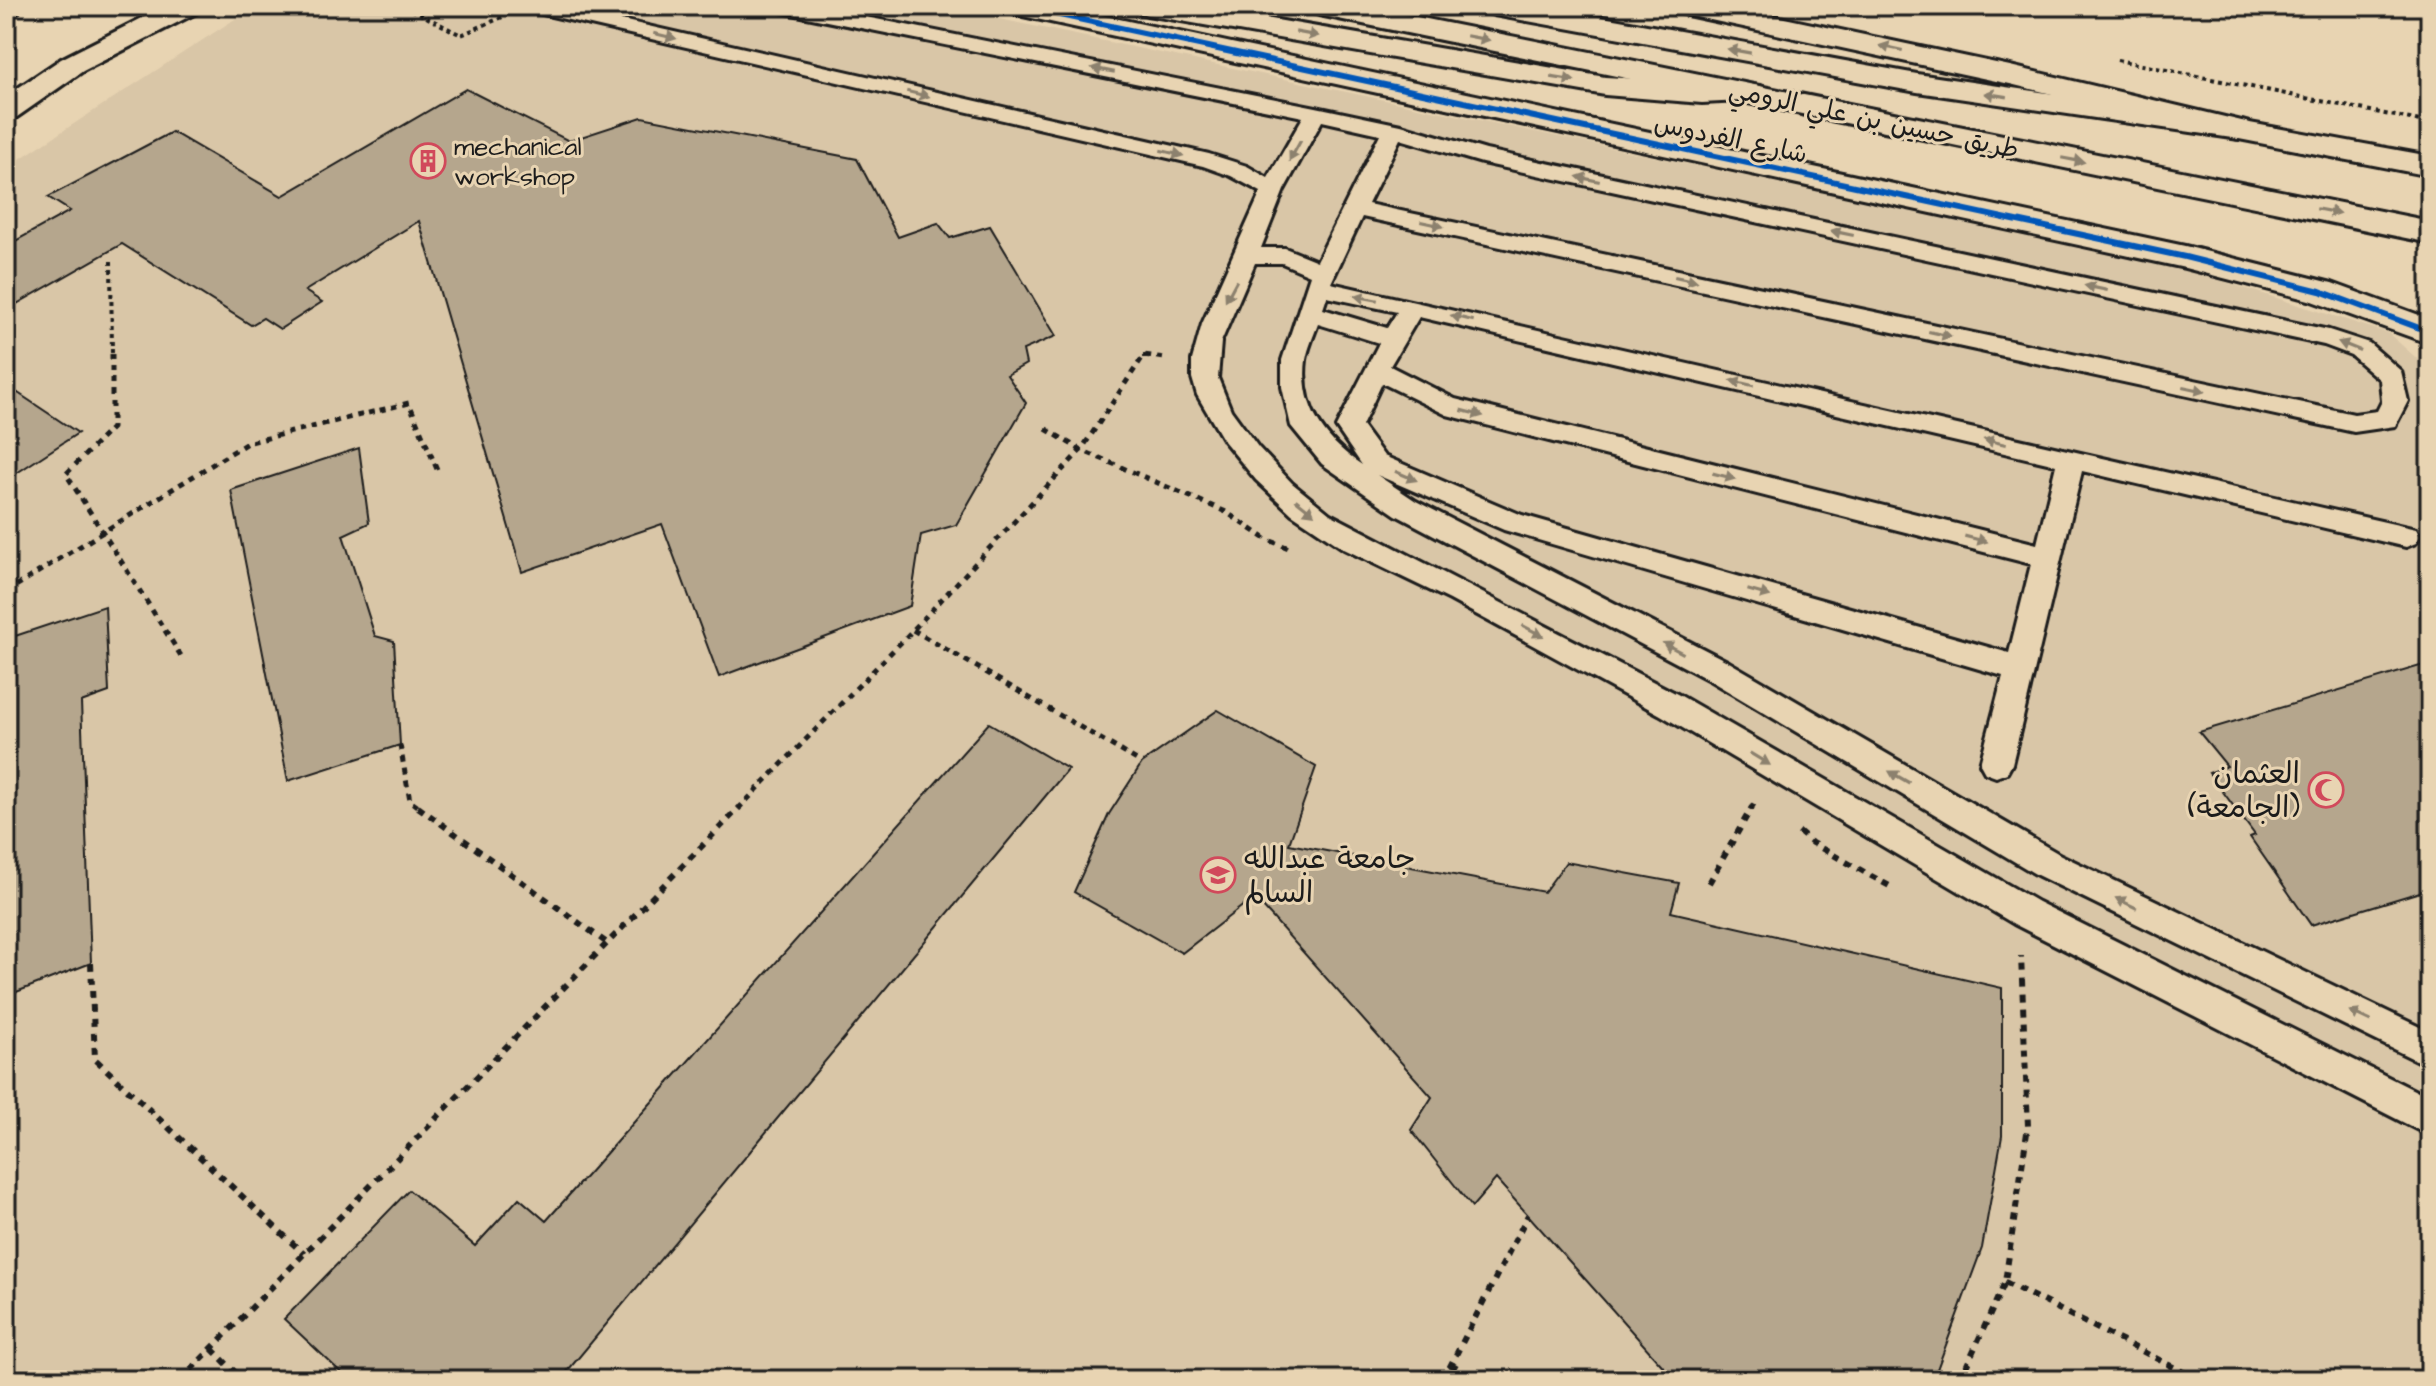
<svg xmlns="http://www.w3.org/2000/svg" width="2436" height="1386" viewBox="0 0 2436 1386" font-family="'Architects Daughter','Playpen Sans Arabic',sans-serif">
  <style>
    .built { fill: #d9c6a7 }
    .building { fill: #b5a68d; stroke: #1c1c1c; stroke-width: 2 }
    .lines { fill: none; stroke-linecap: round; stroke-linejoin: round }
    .service-casing { stroke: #1c1c1c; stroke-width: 6 }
    .tertiary-casing { stroke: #1c1c1c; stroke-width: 6 }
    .trunk-casing { stroke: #1c1c1c; stroke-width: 6 }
    .motorway-casing { stroke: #1c1c1c; stroke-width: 6 }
    .path-far2 { stroke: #1c1c1c; stroke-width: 4; stroke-dasharray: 4 4; stroke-linecap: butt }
    .path-far1 { stroke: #1c1c1c; stroke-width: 5; stroke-dasharray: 6 6; stroke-linecap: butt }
    .path { stroke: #1c1c1c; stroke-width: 6; stroke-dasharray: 7 7; stroke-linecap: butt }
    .service { fill: #e8d4b2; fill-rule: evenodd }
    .tertiary { fill: #e8d4b2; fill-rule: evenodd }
    .trunk { fill: #e8d4b2; fill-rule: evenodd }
    .motorway { fill: #e8d4b2; fill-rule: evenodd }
    .cycleway-casing { stroke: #e8d4b2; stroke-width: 10 }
    .cycleway { stroke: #0057b8; stroke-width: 6 }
    .oneway { fill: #8c816e }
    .labels { text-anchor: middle; stroke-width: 6; stroke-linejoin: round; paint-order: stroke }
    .far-street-label { font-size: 26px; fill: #1c1c1c; stroke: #e8d4b2 }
    .far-poi-label { font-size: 26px; fill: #1c1c1c; stroke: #e8d4b2; text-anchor: start }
    .poi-label { font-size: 30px; fill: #1c1c1c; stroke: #e8d4b2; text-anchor: end }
  </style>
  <rect width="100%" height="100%" fill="#e8d4b2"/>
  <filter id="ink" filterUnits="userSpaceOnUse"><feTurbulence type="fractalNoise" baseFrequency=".0125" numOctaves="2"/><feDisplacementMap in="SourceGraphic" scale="16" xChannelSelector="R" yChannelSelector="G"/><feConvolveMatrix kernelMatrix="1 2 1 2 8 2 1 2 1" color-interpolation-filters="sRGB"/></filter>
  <g filter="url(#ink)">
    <!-- built -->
    <polygon class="built" points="255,6 938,6 2177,267 2388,333 2430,370 2430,1380 6,1380 6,168"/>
    <!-- building -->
    <g class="building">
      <polygon points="466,89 569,141 642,117 857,159 898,237 938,223 950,238 990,226 1056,336 1023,350 1026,364 1007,375 1026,403 956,525 921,535 910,606 719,677 662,524 522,572 419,221 305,291 322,302 280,329 263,318 251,325 122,244 6,310 6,246 70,211 48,197 172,132 282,196"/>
      <polygon points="6,385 78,433 6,480"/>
      <polygon points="359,448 369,523 343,535 375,636 394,641 400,745 288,781 231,490"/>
      <polygon points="105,606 109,692 81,702 91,963 6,996 6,639"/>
      <polygon points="2430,663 2430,889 2311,925 2250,837 2255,835 2209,773 2227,766 2199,732"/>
      <polygon points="1218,710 1316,767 1289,844 1544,892 1566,862 1679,883 1671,912 2002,988 2002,1136 1982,1248 1933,1380 1675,1380 1496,1179 1472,1207 1411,1130 1432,1097 1254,897 1182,953 1074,892 1109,814 1142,763"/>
      <polygon points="989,723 1068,769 560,1380 349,1380 284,1319 409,1190 475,1246 519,1198 546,1221"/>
    </g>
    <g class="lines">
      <defs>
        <path id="service" d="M524,6H560L1209,154L1247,166L1268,178L1303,117L782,12L772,6H811L1316,107L1401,125L1486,150L2329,330L2369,343L2401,371L2408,401L2395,426L2354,432L1362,217L1331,283L2416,529L2420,536L2416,543L2406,547L2082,471L2012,764L2007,773L1996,777L1985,773L1980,764L2003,676L1504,530L1377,475L1416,501L1729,662L2061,855L2430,1032V1067L2037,875L1709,680L1396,515L1322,464L1291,426L1282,387V360L1310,275L1282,263H1255L1221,342L1218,378L1231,410L1258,447L1292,483L1330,514L1681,696L2038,902L2430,1098V1136L2014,924L1659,714L1450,600L1344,549L1292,514L1256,480L1224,441L1197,395L1192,378V360L1202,324L1261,192L1231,176L1203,166L534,12ZM1322,121L1380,134L1317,261L1285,248H1261L1284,190ZM1400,139L1482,163L2324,345L2351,355L2380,380L2382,401L2377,411L2354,414L1368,204ZM1327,297L1397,312L1387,328L1323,309ZM1419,317L2056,465L2037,544L1455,399L1390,366ZM1318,324L1379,343L1336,427L1362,465C1325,440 1300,408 1306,360C1308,348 1314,335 1318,324ZM1382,383L1447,415L2031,564L2009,653L1522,515L1384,456L1362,426Z"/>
        <polygon id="tertiary" points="1004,6 1058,6 2185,246 2332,283 2430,319 2430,344 2309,300 2185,268 1018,15 1008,12"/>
        <g id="trunk">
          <polygon points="1305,6 1362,6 2430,221 2430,243 1319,15 1309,12"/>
          <polygon points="1480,6 1542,6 1917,74 2239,121 2430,156 2430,176 2239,139 1917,92 1494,15 1484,12"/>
        </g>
        <g id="motorway">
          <polygon points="6,6 22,6 18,12 6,16"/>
          <polygon points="166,6 202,6 198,12 83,71 17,117 6,119 6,96 61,59"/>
          <polygon points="1133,6 1197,6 1605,77 1761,86 1765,93 1761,100 1702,103 1605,95 1147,15 1137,12"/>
          <polygon points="1673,6 1728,6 2010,66 2250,123 2255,130 2250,137 2239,139 2010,84 1687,15 1677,12"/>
        </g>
      </defs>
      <!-- service casing -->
      <use href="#service" class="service-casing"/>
      <!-- tertiary casing -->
      <use href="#tertiary" class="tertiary-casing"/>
      <!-- trunk casing -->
      <use href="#trunk" class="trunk-casing"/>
      <!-- motorway casing -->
      <use href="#motorway" class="motorway-casing"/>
      <!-- path-far2 -->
      <g class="path-far2">
        <polyline points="405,6 461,35 505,16"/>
        <polyline points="2117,60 2430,123"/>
        <polyline points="111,261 112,356"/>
        <polyline points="1143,356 1150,356"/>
      </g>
      <!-- path-far1 -->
      <g class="path-far1">
        <polyline points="112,354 112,428 66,474 183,659"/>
        <polyline points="1046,429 1081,450 1144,355 1165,358"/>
        <polyline points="6,592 247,443 409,403 439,474"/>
        <polyline points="913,630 1142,763"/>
        <polyline points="400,745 410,801 421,809"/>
        <polyline points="738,809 913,630 1081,450 1226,512 1266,539 1289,548"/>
        <polyline points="1751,809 1756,800"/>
      </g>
      <!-- path -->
      <g class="path">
        <polyline points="418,807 607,943"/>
        <polyline points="1799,832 1812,843 1893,888"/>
        <polyline points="1709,883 1752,807"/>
        <polyline points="91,963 95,1059 304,1254"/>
        <polyline points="2005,1282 2199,1380"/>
        <polyline points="212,1349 243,1380"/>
        <polyline points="1451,1364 1477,1380"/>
        <polyline points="181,1380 740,807"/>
        <polyline points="1443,1380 1528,1215"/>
        <polyline points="1960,1380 2005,1282 2028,1126 2021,956"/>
      </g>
      <!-- service -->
      <use href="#service" class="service"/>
      <!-- tertiary -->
      <use href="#tertiary" class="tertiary"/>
      <!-- trunk -->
      <use href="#trunk" class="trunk"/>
      <!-- motorway -->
      <use href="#motorway" class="motorway"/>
      <defs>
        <polyline id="cycleway" points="1018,6 2185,257 2320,291 2430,332"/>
      </defs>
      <!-- cycleway casing -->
      <use href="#cycleway" class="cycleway-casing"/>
      <!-- cycleway -->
      <use href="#cycleway" class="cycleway"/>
    </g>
    <!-- one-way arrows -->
    <defs><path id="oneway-solid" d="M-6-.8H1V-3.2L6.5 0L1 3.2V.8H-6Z" transform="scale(2)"/></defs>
    <g class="oneway">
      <use href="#oneway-solid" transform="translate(1307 34) rotate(10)"/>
      <use href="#oneway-solid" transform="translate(665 36) rotate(13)"/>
      <use href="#oneway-solid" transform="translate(1478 38) rotate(11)"/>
      <use href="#oneway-solid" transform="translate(1891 48) rotate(-168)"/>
      <use href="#oneway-solid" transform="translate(1739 51) rotate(-170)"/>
      <use href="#oneway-solid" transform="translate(1103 70) rotate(-169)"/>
      <use href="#oneway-solid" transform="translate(1563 79) rotate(9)"/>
      <use href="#oneway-solid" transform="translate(918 94) rotate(13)"/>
      <use href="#oneway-solid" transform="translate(1996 95) rotate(-171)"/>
      <use href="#oneway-solid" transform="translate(1295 151) rotate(119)"/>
      <use href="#oneway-solid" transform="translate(1172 153) rotate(13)"/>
      <use href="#oneway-solid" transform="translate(2073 160) rotate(11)"/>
      <use href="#oneway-solid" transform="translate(1588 179) rotate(-168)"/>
      <use href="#oneway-solid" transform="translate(2328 211) rotate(11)"/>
      <use href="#oneway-solid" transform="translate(1432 224) rotate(12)"/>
      <use href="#oneway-solid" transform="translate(1842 233) rotate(-168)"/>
      <use href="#oneway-solid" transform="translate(1686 279) rotate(12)"/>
      <use href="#oneway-solid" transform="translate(2096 288) rotate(-168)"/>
      <use href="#oneway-solid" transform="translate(1231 291) rotate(118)"/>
      <use href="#oneway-solid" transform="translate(1366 298) rotate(-169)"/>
      <use href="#oneway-solid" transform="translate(1462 318) rotate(-167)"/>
      <use href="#oneway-solid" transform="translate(1940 334) rotate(12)"/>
      <use href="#oneway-solid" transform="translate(2349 346) rotate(-158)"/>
      <use href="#oneway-solid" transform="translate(1742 383) rotate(-167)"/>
      <use href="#oneway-solid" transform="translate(2194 389) rotate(12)"/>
      <use href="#oneway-solid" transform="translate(1472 413) rotate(14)"/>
      <use href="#oneway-solid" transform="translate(1995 442) rotate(-167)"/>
      <use href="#oneway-solid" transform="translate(1406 476) rotate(23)"/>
      <use href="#oneway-solid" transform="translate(1724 476) rotate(14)"/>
      <use href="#oneway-solid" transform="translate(1305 507) rotate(38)"/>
      <use href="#oneway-solid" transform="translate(1976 539) rotate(14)"/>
      <use href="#oneway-solid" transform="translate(1759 593) rotate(16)"/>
      <use href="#oneway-solid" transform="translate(1533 631) rotate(28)"/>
      <use href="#oneway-solid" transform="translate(1673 648) rotate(-152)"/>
      <use href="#oneway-solid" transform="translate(1760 759) rotate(31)"/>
      <use href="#oneway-solid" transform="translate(1899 777) rotate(-150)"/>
      <use href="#oneway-solid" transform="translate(2126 903) rotate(-154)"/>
      <use href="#oneway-solid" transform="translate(2360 1016) rotate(-155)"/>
    </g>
  </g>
  <!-- icons -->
  <defs>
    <symbol id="building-ring" viewBox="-11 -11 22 22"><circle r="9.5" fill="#e8d4b2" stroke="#d1495b" stroke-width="1.5"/><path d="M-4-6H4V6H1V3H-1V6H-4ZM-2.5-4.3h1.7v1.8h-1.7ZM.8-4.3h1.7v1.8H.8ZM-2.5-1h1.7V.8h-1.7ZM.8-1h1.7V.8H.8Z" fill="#d1495b"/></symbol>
    <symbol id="mosque-ring" viewBox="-11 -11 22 22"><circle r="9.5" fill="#e8d4b2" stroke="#d1495b" stroke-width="1.5"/><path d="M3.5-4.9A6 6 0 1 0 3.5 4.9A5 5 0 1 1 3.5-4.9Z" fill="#d1495b"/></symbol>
    <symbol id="university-ring" viewBox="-11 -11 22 22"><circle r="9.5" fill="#e8d4b2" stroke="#d1495b" stroke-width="1.5"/><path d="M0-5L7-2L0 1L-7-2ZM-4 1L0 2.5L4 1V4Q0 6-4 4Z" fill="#d1495b"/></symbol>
  </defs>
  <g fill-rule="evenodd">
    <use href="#building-ring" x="408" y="141" width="40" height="40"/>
    <use href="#mosque-ring" x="2306" y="770" width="40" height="40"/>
    <use href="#university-ring" x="1198" y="855" width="40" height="40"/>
  </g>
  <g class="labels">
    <!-- far-street labels -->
    <g class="far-street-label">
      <text transform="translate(1874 119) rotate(12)" y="9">طريق حسين بن علي الرومي</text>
      <text transform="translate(1731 138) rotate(12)" y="9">شارع الفردوس</text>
    </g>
    <!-- far-poi labels -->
    <g class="far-poi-label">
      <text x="454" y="155">mechanical<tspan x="454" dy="30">workshop</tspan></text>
    </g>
    <!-- poi labels -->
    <g class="poi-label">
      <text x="2300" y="783">العثمان<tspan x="2300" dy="34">(الجامعة)</tspan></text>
      <text x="1244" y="868" text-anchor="start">جامعة عبدالله<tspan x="1244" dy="34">السالم</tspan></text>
    </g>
  </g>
  <!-- margin -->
  <rect width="2436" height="1386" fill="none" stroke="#e8d4b2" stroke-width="32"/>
  <rect x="16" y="16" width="2404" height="1354" fill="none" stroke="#1c1c1c" stroke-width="3" filter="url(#ink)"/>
</svg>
